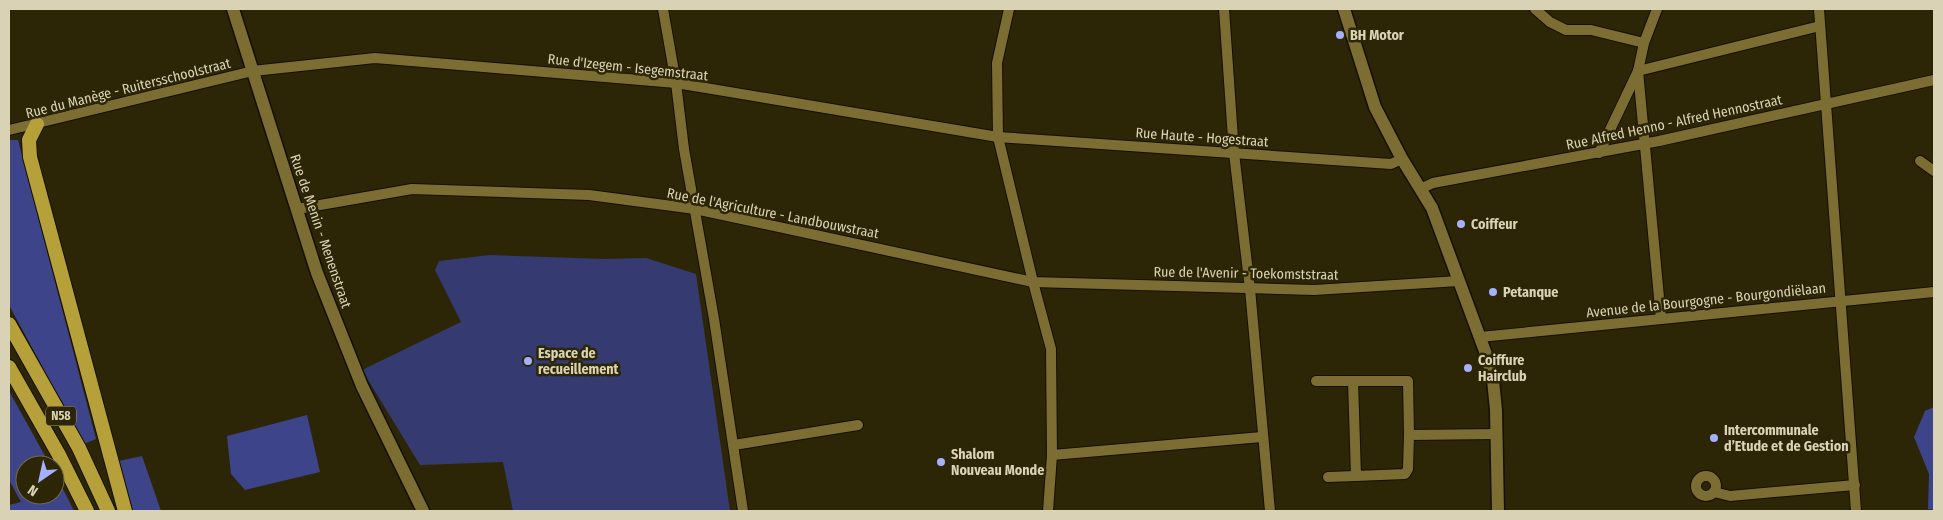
<svg xmlns="http://www.w3.org/2000/svg" width="1943" height="520" viewBox="0 0 1943 520" font-family="'Fira Sans Condensed',sans-serif">
  <style>
    .green { fill: #353b71 }
    .forest { fill: #3e448a }
    .lines { fill: none; stroke-linecap: round; stroke-linejoin: round }
    .minor-casing { stroke: #130f01; stroke-width: 12 }
    .tertiary-casing { stroke: #130f01; stroke-width: 15 }
    .trunk-casing { stroke: #130f01; stroke-width: 16 }
    .minor { stroke: #7c6e33; stroke-width: 10 }
    .tertiary { stroke: #7c6e33; stroke-width: 12 }
    .trunk { stroke: #b6a03a; stroke-width: 14 }
    .poi-dot { fill: #a5b1fc; stroke: #2d2606; stroke-width: 2 }
    .labels { text-anchor: middle; stroke-width: 5; stroke-linejoin: round; paint-order: stroke }
    .shield { fill: #2d2606; stroke: #a59e80; stroke-width: 1 }
    .shield-label { font-size: 12px; font-weight: bold; fill: #d9d2b5 }
    .poi-label { font-size: 14px; font-weight: bold; fill: #d9d2b5; stroke: #2d2606; text-anchor: start }
    .street-label { font-size: 14px; fill: #d9d2b5; stroke: #2d2606 }
  </style>
  <rect width="100%" height="100%" fill="#2d2606"/>
  <!-- green -->
  <polygon class="green" points="490,255 604,259 646,258 696,274 730,511 513,511 503,462 420,465 362,370 461,322 435,270 439,261"/>
  <!-- forest -->
  <g class="forest">
    <polygon points="9,140 18,140 96,439 84,444 9,305"/>
    <polygon points="9,391 50,465 25,465 25,495 55,495 55,473 74,511 9,511 9,505 21,502 9,480"/>
    <polygon points="1934,407 1934,510 1928,509 1929,474 1914,437 1925,411"/>
    <polygon points="307,415 320,472 245,490 231,474 227,436"/>
    <polygon points="142,456 161,511 131,511 119,461"/>
  </g>
  <g class="lines">
    <defs>
      <g id="minor">
        <polyline points="663,9 676,83 684,149 714,319 743,511"/>
        <polyline points="1009,9 997,63 998,137 1033,282 1051,349 1052,455 1048,511"/>
        <polyline points="1224,9 1234,153 1250,289 1270,511"/>
        <polyline points="1535,9 1550,22 1566,30 1591,30 1644,43"/>
        <polyline points="1819,9 1856,511"/>
        <polyline points="1638,71 1661,319"/>
        <polyline points="1638,71 1820,26"/>
        <polyline points="9,130 253,71 375,58 676,83 998,137 1391,164 1402,159"/>
        <polyline points="1599,153 1638,71 1644,43 1657,9"/>
        <polyline points="1920,161 1934,171"/>
        <polyline points="1420,189 1433,183 1659,141 1934,80"/>
        <polyline points="297,209 412,189 589,195 695,209 1033,282 1314,290 1459,281"/>
        <polyline points="1480,337 1934,292"/>
        <polyline points="1316,381 1353,381"/>
        <polyline points="1409,435 1408,381 1353,381 1356,476 1405,474 1408,469 1409,435 1497,434"/>
        <polyline points="734,445 858,425"/>
        <polyline points="1052,455 1262,437"/>
        <circle cx="1706" cy="486" r="10"/>
        <polyline points="1328,477 1356,476"/>
        <polyline points="1714,492 1730,496 1855,485"/>
      </g>
      <g id="tertiary">
        <polyline points="233,9 317,273 362,386 423,511"/>
        <polyline points="1344,9 1375,107 1402,159 1432,208 1486,354 1493,380 1496,410 1498,511"/>
      </g>
      <g id="trunk">
        <polyline points="37,124 29,140 30,157 125,511"/>
        <polyline points="9,324 79,448 108,511"/>
        <polyline points="9,367 59,455 87,511"/>
      </g>
    </defs>
    <!-- minor casing -->
    <use href="#minor" class="minor-casing"/>
    <!-- tertiary casing -->
    <use href="#tertiary" class="tertiary-casing"/>
    <!-- trunk casing -->
    <use href="#trunk" class="trunk-casing"/>
    <!-- minor -->
    <use href="#minor" class="minor"/>
    <!-- tertiary -->
    <use href="#tertiary" class="tertiary"/>
    <!-- trunk -->
    <use href="#trunk" class="trunk"/>
  </g>
  <!-- markers -->
  <g class="poi-dot">
    <circle cx="1340" cy="35" r="5"/>
    <circle cx="1461" cy="224" r="5"/>
    <circle cx="1493" cy="292" r="5"/>
    <circle cx="528" cy="361" r="5"/>
    <circle cx="1468" cy="368" r="5"/>
    <circle cx="1714" cy="438" r="5"/>
    <circle cx="941" cy="462" r="5"/>
  </g>
  <g class="labels">
    <!-- shield labels -->
    <rect class="shield" x="46" y="406.5" width="30" height="19" rx="4"/>
    <g class="shield-label">
      <text x="61" y="420">N58</text>
    </g>
    <!-- poi labels -->
    <g class="poi-label">
      <text x="1350" y="40">BH Motor</text>
      <text x="1471" y="229">Coiffeur</text>
      <text x="1503" y="297">Petanque</text>
      <text x="538" y="358">Espace de<tspan x="538" dy="16">recueillement</tspan></text>
      <text x="1478" y="365">Coiffure<tspan x="1478" dy="16">Hairclub</tspan></text>
      <text x="1724" y="435">Intercommunale<tspan x="1724" dy="16">d’Etude et de Gestion</tspan></text>
      <text x="951" y="459">Shalom<tspan x="951" dy="16">Nouveau Monde</tspan></text>
    </g>
    <!-- street labels -->
    <g class="street-label">
      <text transform="translate(628 67) rotate(6)" y="5">Rue d'Izegem - Isegemstraat</text>
      <text transform="translate(128 88) rotate(-14)" y="5">Rue du Manège - Ruitersschoolstraat</text>
      <text transform="translate(1674 122) rotate(-12)" y="5">Rue Alfred Henno - Alfred Hennostraat</text>
      <text transform="translate(1202 137) rotate(4)" y="5">Rue Haute - Hogestraat</text>
      <text transform="translate(773 213) rotate(11)" y="5">Rue de l'Agriculture - Landbouwstraat</text>
      <text transform="translate(321 231) rotate(71)" y="5">Rue de Menin - Menenstraat</text>
      <text transform="translate(1246 273) rotate(1)" y="5">Rue de l'Avenir - Toekomststraat</text>
      <text transform="translate(1706 300) rotate(-6)" y="5">Avenue de la Bourgogne - Bourgondiëlaan</text>
    </g>
  </g>
  <!-- border -->
  <rect width="1943" height="520" fill="none" stroke="#d9d2b5" stroke-width="20"/>
  <!-- north arrow -->
  <g transform="translate(40 480) rotate(214)"><circle r="24" fill="#2d2606" stroke="#726b4c"/>
  <path d="M0-4L9 19L0 12L-9 19Z" fill="#a5b1fc"/>
  <text y="-8" font-size="14" font-weight="bold" text-anchor="middle" fill="#d9d2b5">N</text>
  </g>
</svg>
